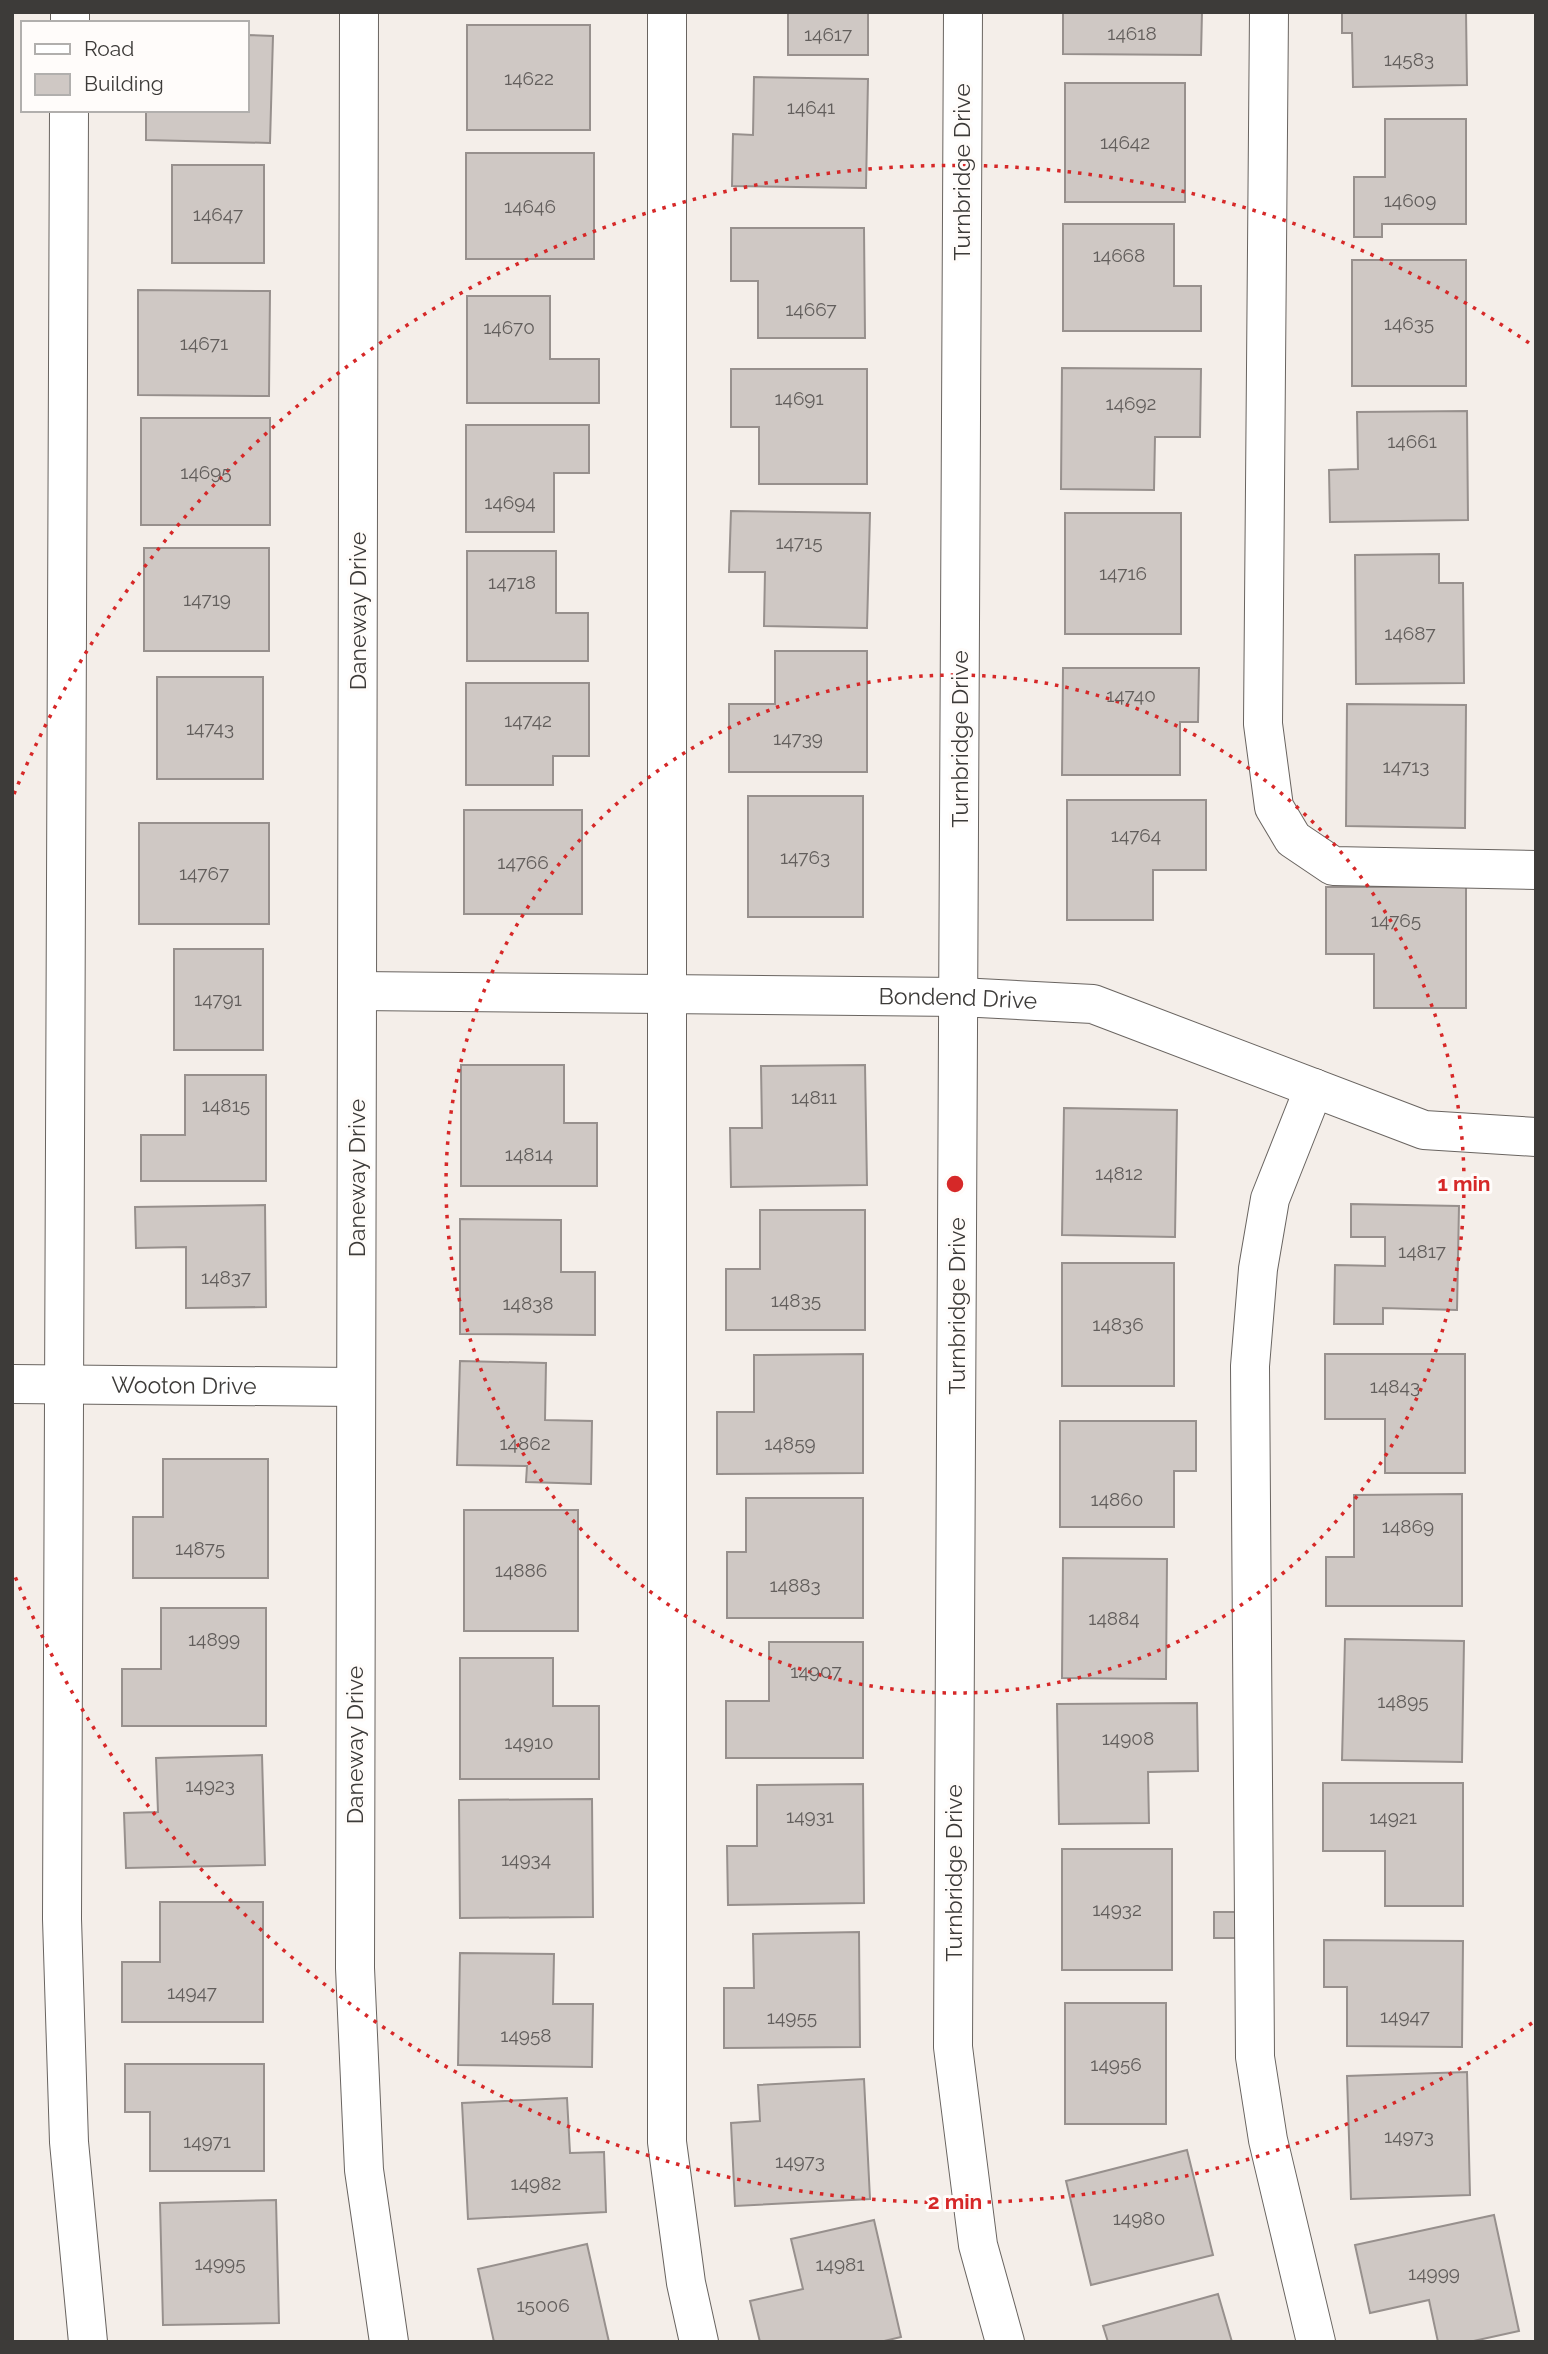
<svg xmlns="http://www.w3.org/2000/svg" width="1548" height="2354" viewBox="0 0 1548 2354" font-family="Raleway,sans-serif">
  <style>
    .building { fill: #cfc8c4; stroke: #97908d; stroke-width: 2 }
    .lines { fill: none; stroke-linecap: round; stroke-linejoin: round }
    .minor-casing { stroke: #696460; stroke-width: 40 }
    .minor { stroke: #fff; stroke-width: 38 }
    .ring { fill: none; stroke: #d62828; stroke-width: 3.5; stroke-dasharray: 3.5 7 }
    .labels { text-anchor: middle; stroke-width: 6; stroke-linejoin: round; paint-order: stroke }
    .number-label { font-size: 19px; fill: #625e5c }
    .street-label { font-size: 23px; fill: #3d3b39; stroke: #fffcfa }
    .centre { fill: #d62828; stroke: #fffcfa; stroke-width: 3.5 }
    .ring-label { font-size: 21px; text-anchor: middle; font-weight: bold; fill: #d62828; stroke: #fffcfa; stroke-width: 6; stroke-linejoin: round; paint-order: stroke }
  </style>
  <rect width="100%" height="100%" fill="#f4eee9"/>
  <!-- building -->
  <g class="building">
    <rect x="788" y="12" width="80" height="43"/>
    <polygon points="1063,12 1202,12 1201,55 1063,54"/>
    <polygon points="1342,12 1466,12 1467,85 1353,87 1352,33 1342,33"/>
    <rect x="467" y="25" width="123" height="105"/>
    <polygon points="247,35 273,36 270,143 146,140 146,110 247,110"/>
    <polygon points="754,77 868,79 866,188 732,186 733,134 753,135"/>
    <rect x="1065" y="83" width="120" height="119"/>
    <polygon points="1385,119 1466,119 1466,224 1382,224 1382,237 1354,237 1354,177 1385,177"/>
    <rect x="466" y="153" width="128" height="106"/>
    <rect x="172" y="165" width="92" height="98"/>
    <polygon points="1063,224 1174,224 1174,286 1201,286 1201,331 1063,331"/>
    <polygon points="731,228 864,228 865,338 758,338 758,281 731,281"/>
    <rect x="1352" y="260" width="114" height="126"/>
    <polygon points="138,290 270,291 269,396 138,395"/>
    <polygon points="467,296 550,296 550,359 599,359 599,403 467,403"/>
    <polygon points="1062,368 1201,369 1200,437 1155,437 1154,490 1061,489"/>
    <polygon points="731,369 867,369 867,484 759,484 759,427 731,427"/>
    <polygon points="1467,411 1468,520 1330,522 1329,470 1358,469 1357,412"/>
    <rect x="141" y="418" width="129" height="107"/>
    <polygon points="466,425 589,425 589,473 554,473 554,532 466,532"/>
    <polygon points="731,511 870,513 867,628 764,626 765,572 729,572"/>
    <rect x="1065" y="513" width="116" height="121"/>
    <rect x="144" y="548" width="125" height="103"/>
    <polygon points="467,551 556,551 556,613 588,613 588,661 467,661"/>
    <polygon points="1439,554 1439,583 1463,583 1464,683 1356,684 1355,555"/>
    <polygon points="775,651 867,651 867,772 729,772 729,704 775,704"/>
    <polygon points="1063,668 1199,668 1198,722 1180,722 1180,775 1062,775"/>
    <rect x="157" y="677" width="106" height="102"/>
    <polygon points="466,683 589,683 589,756 553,756 553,785 466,785"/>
    <polygon points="1347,704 1466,705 1465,828 1346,826"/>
    <rect x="748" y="796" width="115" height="121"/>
    <polygon points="1067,800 1206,800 1206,870 1153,870 1153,920 1067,920"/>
    <rect x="464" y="810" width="118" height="104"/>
    <rect x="139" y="823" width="130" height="101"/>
    <polygon points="1326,887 1466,887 1466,1008 1374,1008 1374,954 1326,954"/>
    <rect x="174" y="949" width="89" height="101"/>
    <polygon points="461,1065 564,1065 564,1123 597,1123 597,1186 461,1186"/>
    <polygon points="865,1065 867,1185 731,1187 730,1128 762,1128 761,1066"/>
    <polygon points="185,1075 266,1075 266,1181 141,1181 141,1135 185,1135"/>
    <polygon points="1064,1108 1177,1110 1175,1237 1062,1235"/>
    <polygon points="1351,1204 1459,1206 1457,1310 1383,1308 1383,1324 1334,1324 1335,1265 1385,1266 1385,1237 1351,1237"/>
    <polygon points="265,1205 266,1307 186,1308 186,1247 136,1248 135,1207"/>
    <polygon points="760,1210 865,1210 865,1330 726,1330 726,1269 760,1269"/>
    <polygon points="460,1219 561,1220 561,1272 595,1272 595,1335 460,1334"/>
    <rect x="1062" y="1263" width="112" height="123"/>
    <polygon points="863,1354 863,1473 717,1474 717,1412 754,1412 754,1355"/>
    <polygon points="1325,1354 1465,1354 1465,1473 1385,1473 1385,1419 1325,1419"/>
    <polygon points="460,1361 546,1363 545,1420 592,1421 591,1484 526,1482 527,1466 457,1465"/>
    <polygon points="1060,1421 1196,1421 1196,1471 1174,1471 1174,1527 1060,1527"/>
    <polygon points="163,1459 268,1459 268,1578 133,1578 133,1517 163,1517"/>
    <polygon points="1462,1494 1462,1606 1326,1606 1326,1557 1354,1557 1354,1495"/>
    <polygon points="746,1498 863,1498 863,1618 727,1618 727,1552 746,1552"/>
    <rect x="464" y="1510" width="114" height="121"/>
    <polygon points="1063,1558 1167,1559 1166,1679 1062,1678"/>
    <polygon points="161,1608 266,1608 266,1726 122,1726 122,1669 161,1669"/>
    <polygon points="1345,1639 1464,1641 1462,1762 1342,1760"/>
    <polygon points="769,1642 863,1642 863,1758 726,1758 726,1701 769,1701"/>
    <polygon points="460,1658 553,1658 553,1706 599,1706 599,1779 460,1779"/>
    <polygon points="1197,1703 1198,1771 1148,1772 1149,1823 1059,1824 1057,1704"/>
    <polygon points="262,1755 265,1865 126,1868 124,1813 158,1812 156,1758"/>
    <polygon points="1323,1783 1463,1783 1463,1906 1385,1906 1385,1851 1323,1851"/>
    <polygon points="863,1784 864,1903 728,1905 727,1846 757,1846 757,1785"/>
    <polygon points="592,1799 593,1917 460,1918 459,1800"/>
    <rect x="1062" y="1849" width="110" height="121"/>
    <polygon points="160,1902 263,1902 263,2022 122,2022 122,1962 160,1962"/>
    <rect x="1214" y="1912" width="22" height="26"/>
    <polygon points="859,1932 860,2047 724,2048 724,1988 754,1988 753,1934"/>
    <polygon points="1324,1940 1463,1941 1462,2047 1347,2046 1347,1987 1324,1987"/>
    <polygon points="460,1953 554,1954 553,2004 593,2004 592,2067 458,2065"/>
    <rect x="1065" y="2003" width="101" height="121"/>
    <polygon points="125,2064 264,2064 264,2171 150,2171 150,2112 125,2112"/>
    <polygon points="1467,2072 1470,2195 1351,2199 1347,2076"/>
    <polygon points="864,2079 870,2199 735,2206 731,2123 760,2121 758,2085"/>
    <polygon points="567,2098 570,2153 604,2152 606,2212 468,2219 462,2103"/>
    <polygon points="1187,2150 1213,2255 1091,2285 1066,2181"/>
    <polygon points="276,2200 279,2323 163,2325 160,2203"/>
    <polygon points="1494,2215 1519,2331 1469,2342 1438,2342 1429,2300 1370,2313 1355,2245"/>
    <polygon points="874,2220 901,2337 880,2342 760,2342 750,2301 803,2289 791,2239"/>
    <polygon points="587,2244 609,2342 494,2342 478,2269"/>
    <polygon points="1218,2294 1232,2342 1108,2342 1103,2326"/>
  </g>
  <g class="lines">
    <defs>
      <g id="minor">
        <polyline points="359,12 355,1968 364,2170 389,2342"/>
        <polyline points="667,12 667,2142 686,2283 699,2342"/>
        <polyline points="963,12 953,2047 978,2245 1005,2342"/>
        <polyline points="1269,12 1263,724 1274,807 1293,839 1333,866 1536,870"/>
        <polyline points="70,23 70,12"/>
        <polyline points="69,110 62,1919 69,2142 88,2342"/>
        <path id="s1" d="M358,991L959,997L1093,1004L1424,1130L1536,1137"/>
        <polyline points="1314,1088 1270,1199 1258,1269 1250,1366 1255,2057 1268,2140 1316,2342"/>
        <path id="s2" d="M12,1384L355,1387"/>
      </g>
    </defs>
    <!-- minor casing -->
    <use href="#minor" class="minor-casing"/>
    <!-- minor -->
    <use href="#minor" class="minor"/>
  </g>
  <!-- distance rings -->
  <g class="ring">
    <circle cx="955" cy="1184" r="509"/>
    <path d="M1532 2023A1018 1018 0 0 1 14 1574M14 794A1018 1018 0 0 1 1532 345"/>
  </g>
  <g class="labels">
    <!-- number labels -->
    <g class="number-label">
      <text x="1132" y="40">14618</text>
      <text x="828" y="41">14617</text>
      <text x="1409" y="66">14583</text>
      <text x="529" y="85">14622</text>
      <text x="811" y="114">14641</text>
      <text x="1125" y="149">14642</text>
      <text x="1410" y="207">14609</text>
      <text x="530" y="213">14646</text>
      <text x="218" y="221">14647</text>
      <text x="1119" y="262">14668</text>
      <text x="811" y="316">14667</text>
      <text x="1409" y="330">14635</text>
      <text x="509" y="334">14670</text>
      <text x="204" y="350">14671</text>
      <text x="799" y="405">14691</text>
      <text x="1131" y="410">14692</text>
      <text x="1412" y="448">14661</text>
      <text x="206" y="479">14695</text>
      <text x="510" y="509">14694</text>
      <text x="799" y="549">14715</text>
      <text x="1123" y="580">14716</text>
      <text x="512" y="589">14718</text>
      <text x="207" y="606">14719</text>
      <text x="1410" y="640">14687</text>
      <text x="1131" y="702">14740</text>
      <text x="528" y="727">14742</text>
      <text x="210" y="735">14743</text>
      <text x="798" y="745">14739</text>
      <text x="1406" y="773">14713</text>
      <text x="1136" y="842">14764</text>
      <text x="805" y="864">14763</text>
      <text x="523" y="869">14766</text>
      <text x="204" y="880">14767</text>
      <text x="1396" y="927">14765</text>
      <text x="218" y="1006">14791</text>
      <text x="814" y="1104">14811</text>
      <text x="226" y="1112">14815</text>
      <text x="529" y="1161">14814</text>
      <text x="1119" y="1180">14812</text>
      <text x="1422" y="1258">14817</text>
      <text x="226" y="1284">14837</text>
      <text x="796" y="1307">14835</text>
      <text x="528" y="1310">14838</text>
      <text x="1118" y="1331">14836</text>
      <text x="1395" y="1393">14843</text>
      <text x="525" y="1450">14862</text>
      <text x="790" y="1450">14859</text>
      <text x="1117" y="1506">14860</text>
      <text x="1408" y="1533">14869</text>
      <text x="200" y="1555">14875</text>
      <text x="521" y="1577">14886</text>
      <text x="795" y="1592">14883</text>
      <text x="1114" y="1625">14884</text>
      <text x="214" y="1646">14899</text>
      <text x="816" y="1678">14907</text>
      <text x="1403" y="1708">14895</text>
      <text x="1128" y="1745">14908</text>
      <text x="529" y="1749">14910</text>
      <text x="210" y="1792">14923</text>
      <text x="810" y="1823">14931</text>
      <text x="1393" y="1824">14921</text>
      <text x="526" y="1866">14934</text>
      <text x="1117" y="1916">14932</text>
      <text x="192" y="1999">14947</text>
      <text x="1405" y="2023">14947</text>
      <text x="792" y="2024">14955</text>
      <text x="526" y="2042">14958</text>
      <text x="1116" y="2071">14956</text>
      <text x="1409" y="2143">14973</text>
      <text x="207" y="2148">14971</text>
      <text x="800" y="2168">14973</text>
      <text x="536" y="2190">14982</text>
      <text x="1139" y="2225">14980</text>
      <text x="220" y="2270">14995</text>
      <text x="840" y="2271">14981</text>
      <text x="1434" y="2280">14999</text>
      <text x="543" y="2312">15006</text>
    </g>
    <!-- street labels -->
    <g class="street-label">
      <text transform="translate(962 172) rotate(-90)" y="8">Turnbridge Drive</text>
      <text transform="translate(358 611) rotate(-90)" y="8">Daneway Drive</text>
      <text transform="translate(960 739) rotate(-90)" y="8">Turnbridge Drive</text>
      <text dy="8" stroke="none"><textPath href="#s1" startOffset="600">Bondend Drive</textPath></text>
      <text transform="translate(357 1178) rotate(-90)" y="8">Daneway Drive</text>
      <text transform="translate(957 1306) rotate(-90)" y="8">Turnbridge Drive</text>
      <text dy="8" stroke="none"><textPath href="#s2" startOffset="172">Wooton Drive</textPath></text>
      <text transform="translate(355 1745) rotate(-90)" y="8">Daneway Drive</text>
      <text transform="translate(954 1873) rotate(-90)" y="8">Turnbridge Drive</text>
    </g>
  </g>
  <circle cx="955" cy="1184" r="10" class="centre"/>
  <g class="ring-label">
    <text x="1464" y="1191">1 min</text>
    <text x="955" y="2209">2 min</text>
  </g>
  <!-- border -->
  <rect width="1548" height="2354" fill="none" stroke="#3d3b39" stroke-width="28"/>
  <!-- legend -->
  <rect x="21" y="21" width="228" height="91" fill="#fffcfa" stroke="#b1afad" stroke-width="2"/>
  <rect x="35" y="44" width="35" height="10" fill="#ffffff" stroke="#b1afad" stroke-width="2"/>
  <text x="84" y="56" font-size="21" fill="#3d3b39">Road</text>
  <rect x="35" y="74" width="35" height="21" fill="#cfc8c4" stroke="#b1afad" stroke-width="2"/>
  <text x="84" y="91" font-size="21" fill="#3d3b39">Building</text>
</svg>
